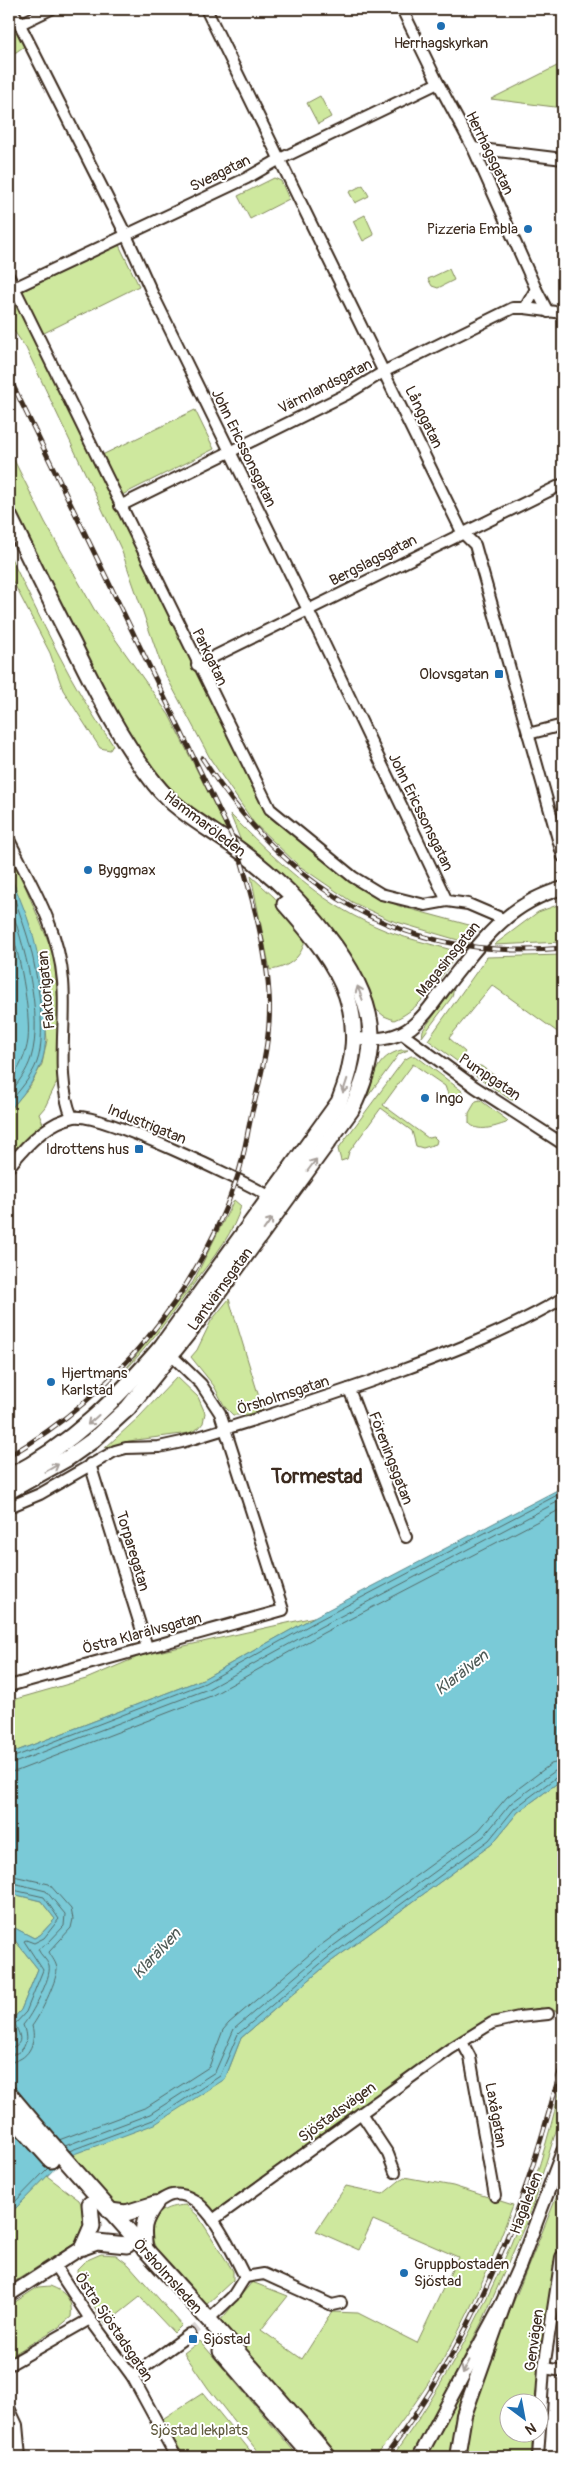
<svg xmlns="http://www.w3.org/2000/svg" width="572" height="2466" viewBox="0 0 572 2466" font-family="Pangolin,sans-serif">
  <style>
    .green { fill: #cee89e; stroke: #84895e }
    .water { fill: #7acad7; stroke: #618a8d }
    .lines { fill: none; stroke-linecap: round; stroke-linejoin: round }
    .shore { stroke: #546a68; stroke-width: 1 }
    .minor-tunnel { stroke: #d8d4d2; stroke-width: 10; stroke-dasharray: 10 5; stroke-linecap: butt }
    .minor-casing { stroke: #3b2a1e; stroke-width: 14 }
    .tertiary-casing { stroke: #3b2a1e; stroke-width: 16 }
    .secondary-casing { stroke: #3b2a1e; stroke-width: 18 }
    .primary-casing { stroke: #3b2a1e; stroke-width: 19 }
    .minor { stroke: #fff; stroke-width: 10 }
    .tertiary { stroke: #fff; stroke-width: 12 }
    .secondary { stroke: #fff; stroke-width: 14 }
    .primary { stroke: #fff; stroke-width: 15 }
    .rail-casing { stroke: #3b2a1e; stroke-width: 5 }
    .rail { stroke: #fff; stroke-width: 3; stroke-dasharray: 9; stroke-linecap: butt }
    .oneway { stroke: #a79f9a }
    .poi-dot { fill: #1f6fb2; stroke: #fff; stroke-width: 2 }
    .labels { text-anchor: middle; stroke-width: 4; stroke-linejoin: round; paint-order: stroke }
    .poi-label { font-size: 15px; fill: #3b2a1e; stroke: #fff; text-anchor: start }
    .street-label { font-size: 15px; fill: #3b2a1e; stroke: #fff }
    .park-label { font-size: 15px; fill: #605a3e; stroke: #fff }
    .water-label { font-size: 16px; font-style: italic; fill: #4e5a56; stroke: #fff }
    .district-label { font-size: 20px; font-weight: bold; fill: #3b2a1e; stroke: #fff }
  </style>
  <rect width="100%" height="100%" fill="#fff"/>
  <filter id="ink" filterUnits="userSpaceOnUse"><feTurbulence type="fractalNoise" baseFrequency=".02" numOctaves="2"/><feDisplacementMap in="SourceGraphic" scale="10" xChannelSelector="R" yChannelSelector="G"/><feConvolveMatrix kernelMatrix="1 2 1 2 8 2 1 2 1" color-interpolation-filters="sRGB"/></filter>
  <g filter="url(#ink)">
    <!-- green -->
    <g class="green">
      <polygon points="9,15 26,45 9,57"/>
      <polygon points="563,63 563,108 491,99"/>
      <polygon points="320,96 331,117 318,124 307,103"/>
      <polygon points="274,178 281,181 289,199 250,219 238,196"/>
      <polygon points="363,185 369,196 355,203 349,192"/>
      <polygon points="365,215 374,235 363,241 353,221"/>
      <polygon points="119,245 139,286 42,334 98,457 195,410 214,449 118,497 192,659 267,814 365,890 399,906 480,928 468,943 390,920 352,902 298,865 254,823 211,760 163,670 121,549 26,348 9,324 9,266 21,292"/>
      <polygon points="449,269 454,280 438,288 432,286 428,279"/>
      <polygon points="9,450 45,522 94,609 169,715 230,836 185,805 128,738 9,500"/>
      <path d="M9,554C41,619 71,686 113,745L110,750L100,748L63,690L50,653L9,574Z"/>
      <path d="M230,814C274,858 317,901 375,926C401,938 432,944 459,952C441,976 422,1009 394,1020L384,1016L373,1007L243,846Z"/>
      <polygon points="9,855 25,886 54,955 58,1003 58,1080 45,1107 39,1114 43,1124 9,1154 9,1111 30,1086 42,1064 47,1040 42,987 32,932 9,871"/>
      <path d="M251,876L274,897L305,938C303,957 288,968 270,970Z"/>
      <polygon points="563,903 563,942 494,945 538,912"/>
      <polygon points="563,955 563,1036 492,985 449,1038 465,1052 458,1062 428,1040 487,957"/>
      <polygon points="454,988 452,997 422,1037 423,1030"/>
      <path d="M401,1050H408L399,1054L368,1096C374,1074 377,1057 401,1050Z"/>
      <polygon points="411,1056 416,1056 462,1091 461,1098 454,1100 449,1097 445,1086 413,1064 383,1105 428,1138 434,1137 437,1140 436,1144 423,1148 416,1146 412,1131 381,1108 349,1152 347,1159 341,1161 338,1149 404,1060"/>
      <polygon points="476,1066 481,1066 517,1092 518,1097 515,1100 511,1100 471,1072"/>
      <path d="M480,1100L508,1121L506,1123C494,1127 478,1133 469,1123V1113L476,1101Z"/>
      <path d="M234,1200L241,1206C234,1232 216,1254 200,1275C175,1310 151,1343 122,1374L193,1282Z"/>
      <polygon points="229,1299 263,1410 245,1415 233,1415 225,1407 214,1386 191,1357 197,1350 211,1321"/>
      <polygon points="177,1377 198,1397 205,1413 203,1423 199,1428 189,1433 129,1441 105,1448 139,1417"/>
      <polygon points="314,1617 203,1679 9,1754 9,1701 86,1679 140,1656"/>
      <path d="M563,1779L562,2012L541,2008L490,2018L447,2044L214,2211C167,2158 143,2224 106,2200C93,2191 77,2169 66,2157L225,2079L241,2038L329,1963L492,1844L518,1812Z"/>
      <polygon points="9,1893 41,1901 55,1919 40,1935 34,1938 9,1925"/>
      <polygon points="9,1933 38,1969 21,2010 9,2023"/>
      <path d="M563,2077V2109L529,2216L483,2320L413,2457H392C446,2383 491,2299 523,2213C540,2169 552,2123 563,2077Z"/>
      <polygon points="47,2176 79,2200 86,2213 86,2225 77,2242 9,2285 9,2215"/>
      <path d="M404,2177L453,2186L513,2205C494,2254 475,2303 449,2349C428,2387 401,2423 375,2457H336L296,2407L220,2321L252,2282L288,2296L261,2330L302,2359L332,2312L358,2313L417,2343L458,2257L373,2220L359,2250L316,2231L346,2186L383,2194Z"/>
      <polygon points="563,2181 563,2229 534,2403 510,2404 510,2434 532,2434 532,2457 463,2457 478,2389"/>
      <path d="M186,2205L198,2216L233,2271V2280L205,2306L157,2251L150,2234C158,2211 162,2207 186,2205Z"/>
      <polygon points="101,2254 116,2255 129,2265 182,2325 174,2333 140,2297 106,2324 78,2283 77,2269 85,2261"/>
      <path d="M50,2286C66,2292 73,2300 71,2317L59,2327L9,2357V2306L38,2287Z"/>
      <polygon points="200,2341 299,2457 257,2457 258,2452 208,2388 184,2353"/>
      <polygon points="468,2375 451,2457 425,2457"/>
      <polygon points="203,2393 253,2454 248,2457 185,2457 161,2420"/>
    </g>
    <!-- water -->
    <g class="water">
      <path d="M9,871C16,891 26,911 32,932C41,963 53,1034 41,1064C34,1082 21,1097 9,1111Z"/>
      <polygon points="563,1487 563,1779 518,1812 492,1844 329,1963 241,2038 225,2079 155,2124 66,2157 9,2215 9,2046 16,2037 9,2023 21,2010 38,1969 9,1933 9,1925 34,1938 40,1935 55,1919 41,1901 9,1893 9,1754 203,1679 314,1617"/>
    </g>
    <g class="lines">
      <!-- shore -->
      <g class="shore">
        <path d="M9,885C15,900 21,916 26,932C36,962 48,1033 37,1062C31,1078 19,1091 9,1103"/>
        <path d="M9,903C24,943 44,1016 31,1058C27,1071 18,1083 9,1094"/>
        <path d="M9,924C19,950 31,1012 28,1040C26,1055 19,1070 9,1082"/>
        <polyline points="9,1759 205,1683 317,1621 563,1492"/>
        <polyline points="9,1765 208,1689 320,1627 563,1499"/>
        <polyline points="9,1772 17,1771 211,1696 323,1633 563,1508"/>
        <path d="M9,1875L49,1884L71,1909L73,1919L71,1928L49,1952C52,1958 57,1963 57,1970C56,1982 40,2016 32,2026C37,2043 28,2061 9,2062"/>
        <path d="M9,1882L46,1891L65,1914L64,1926L48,1943L38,1949C40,1955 47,1959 49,1966C52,1977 31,2016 23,2025C28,2038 28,2053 9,2055"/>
        <path d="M9,1889L44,1897L59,1919L44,1938L34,1943L26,1940L24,1941L43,1970L26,2012L15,2024C19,2034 26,2045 9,2048"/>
        <polyline points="59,2140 147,2107 209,2067 223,2030 229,2023 317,1948 479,1830 507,1797 551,1764 563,1761"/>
        <polyline points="65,2146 150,2114 215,2072 234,2029 322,1954 484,1836 511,1803 555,1771 563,1769"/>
        <polyline points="69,2151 153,2120 220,2076 238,2034 326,1959 489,1840 515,1808 558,1776 563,1775"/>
        <polyline points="9,2208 48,2168"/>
      </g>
      <!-- minor-tunnel -->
      <polyline class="minor-tunnel" points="190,2334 212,2316"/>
      <defs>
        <g id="minor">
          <polyline points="12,9 126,235 154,297 308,610 447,901"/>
          <polyline points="206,9 462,532 475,545 563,857"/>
          <polyline points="402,9 438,83 473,148 536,289 548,312"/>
          <polyline points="20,24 51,9"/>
          <polyline points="473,148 563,159"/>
          <polyline points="9,277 270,809 353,877 381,894 425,905 447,901 468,904 503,919"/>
          <polyline points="14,288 247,178 280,159 438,83"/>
          <polyline points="525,308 563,313"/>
          <polyline points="120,506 347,394 385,371 513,308 525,308 536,289"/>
          <polyline points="197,665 563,484"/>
          <polyline points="528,734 563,725"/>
          <path d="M9,840C32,886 59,929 63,981C67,1025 55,1078 72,1117"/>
          <polyline points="401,1033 475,1087 563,1144"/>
          <path d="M9,1167C25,1146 47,1122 74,1117C102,1113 245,1181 274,1199"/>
          <polyline points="349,1389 406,1537"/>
          <polyline points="90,1464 147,1647"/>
          <path d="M9,1507L40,1494L115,1451L126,1448L159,1447L182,1442C255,1420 328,1397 400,1371C457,1350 511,1329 563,1298"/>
          <polyline points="9,1686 283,1610 220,1413 201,1384 166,1350"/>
          <polyline points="462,2042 470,2057 495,2196"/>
          <polyline points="361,2113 388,2154 395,2172"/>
          <path d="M155,2204C160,2201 166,2196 172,2195C206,2188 232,2253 245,2277"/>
          <polyline points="213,2220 450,2049 492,2023 519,2017 548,2014"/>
          <polyline points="55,2266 90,2319 132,2376 176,2457"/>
          <polyline points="245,2277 264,2274 332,2305 341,2303"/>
          <polyline points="212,2316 233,2296 245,2277"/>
          <polyline points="9,2365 90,2319"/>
          <polyline points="544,2368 563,2371"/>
          <polyline points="132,2376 190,2334"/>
          <polyline points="9,2408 17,2425 20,2457"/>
          <polyline points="538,2457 544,2368 561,2257"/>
        </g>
        <g id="tertiary">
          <path d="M355,1039C373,1040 391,1040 407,1030C421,1021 433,1004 443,990C479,945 505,904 563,888"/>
          <polyline points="9,2295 83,2247"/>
          <polyline points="419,2457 507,2294 520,2265 563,2151"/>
        </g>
        <polyline id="secondary" points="457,2457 464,2415 507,2294"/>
        <g id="primary">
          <path d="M9,516C30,559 51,602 73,644C97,693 121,741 155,784C177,812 209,828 238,849C291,888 374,971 371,1042C370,1066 362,1088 351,1110L199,1319L128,1408L92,1441L68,1458L9,1491"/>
          <path d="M9,1477C72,1444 116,1400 162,1346L339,1102C374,1016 342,968 285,904"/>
          <path d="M9,2094C112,2218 226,2333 328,2457"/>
          <polyline points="9,2113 51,2160"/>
          <polyline points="110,2211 126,2213 155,2204"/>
          <polyline points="83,2247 92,2226 90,2204"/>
          <polyline points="83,2247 97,2242 127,2245"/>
          <path d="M145,2250C142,2228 142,2222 155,2204"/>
          <polyline points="221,2351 313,2457"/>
        </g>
      </defs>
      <!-- minor casing -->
      <use href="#minor" class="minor-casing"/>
      <!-- tertiary casing -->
      <use href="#tertiary" class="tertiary-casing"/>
      <!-- secondary casing -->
      <use href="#secondary" class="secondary-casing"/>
      <!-- primary casing -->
      <use href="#primary" class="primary-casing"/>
      <!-- minor -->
      <use href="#minor" class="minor"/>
      <!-- tertiary -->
      <use href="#tertiary" class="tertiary"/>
      <!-- secondary -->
      <use href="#secondary" class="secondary"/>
      <!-- primary -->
      <use href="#primary" class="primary"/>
      <defs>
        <g id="rail">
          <path d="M9,377L238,849C251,895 266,944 269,993C272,1034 262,1072 252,1112C247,1134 244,1157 237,1178C197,1295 115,1394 9,1456"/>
          <path d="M202,758C286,889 403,963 563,948"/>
          <path d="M385,2457C478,2334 525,2208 563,2060"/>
        </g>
      </defs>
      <!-- rail casing -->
      <use href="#rail" class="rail-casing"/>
      <!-- rail -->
      <use href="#rail" class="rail"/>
    </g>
    <!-- one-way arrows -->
    <defs><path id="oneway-shaft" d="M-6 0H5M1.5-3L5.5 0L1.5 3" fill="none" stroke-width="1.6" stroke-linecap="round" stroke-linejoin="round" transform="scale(1.25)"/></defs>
    <g class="oneway">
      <use href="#oneway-shaft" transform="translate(360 993) rotate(-111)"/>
      <use href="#oneway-shaft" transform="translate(345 1086) rotate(108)"/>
      <use href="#oneway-shaft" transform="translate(312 1165) rotate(-53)"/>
      <use href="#oneway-shaft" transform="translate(268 1224) rotate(-54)"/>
      <use href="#oneway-shaft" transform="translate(93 1420) rotate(138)"/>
      <use href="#oneway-shaft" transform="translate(52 1468) rotate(-30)"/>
      <use href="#oneway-shaft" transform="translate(466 2367) rotate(118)"/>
    </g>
  </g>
  <!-- markers -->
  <g class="poi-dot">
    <circle cx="441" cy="26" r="5"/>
    <circle cx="528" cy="229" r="5"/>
    <rect x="494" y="669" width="10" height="10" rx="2.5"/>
    <circle cx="88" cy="870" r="5"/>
    <circle cx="425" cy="1098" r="5"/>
    <rect x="134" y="1144" width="10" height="10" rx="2.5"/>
    <circle cx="51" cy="1382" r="5"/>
    <circle cx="404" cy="2273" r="5"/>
    <rect x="188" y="2334" width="10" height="10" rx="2.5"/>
  </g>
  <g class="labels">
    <!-- poi labels -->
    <g class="poi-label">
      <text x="441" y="48" text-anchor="middle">Herrhagskyrkan</text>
      <text x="518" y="234" text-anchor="end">Pizzeria Embla</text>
      <text x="489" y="679" text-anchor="end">Olovsgatan</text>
      <text x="98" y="875">Byggmax</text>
      <text x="435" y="1103">Ingo</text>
      <text x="129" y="1154" text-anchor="end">Idrottens hus</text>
      <text x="61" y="1378">Hjertmans<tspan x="61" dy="17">Karlstad</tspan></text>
      <text x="414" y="2269">Gruppbostaden<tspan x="414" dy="17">Sjöstad</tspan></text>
      <text x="203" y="2344">Sjöstad</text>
    </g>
    <!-- street labels -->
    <g class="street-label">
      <text transform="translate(490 153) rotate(64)" y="5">Herrhagsgatan</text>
      <text transform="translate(220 173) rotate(-26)" y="5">Sveagatan</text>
      <text transform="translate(325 386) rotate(-27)" y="5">Värmlandsgatan</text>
      <text transform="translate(424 417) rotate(64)" y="5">Långgatan</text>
      <text transform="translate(244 448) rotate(64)" y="5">John Ericssonsgatan</text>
      <text transform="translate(373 560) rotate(-27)" y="5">Bergslagsgatan</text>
      <text transform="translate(210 657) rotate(64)" y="5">Parkgatan</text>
      <text transform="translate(421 812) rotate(64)" y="5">John Ericssonsgatan</text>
      <text transform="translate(205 824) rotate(37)" y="5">Hammaröleden</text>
      <text transform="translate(448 959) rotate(-51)" y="5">Magasinsgatan</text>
      <text transform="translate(46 990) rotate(-95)" y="5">Faktorigatan</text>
      <text transform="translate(490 1077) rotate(34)" y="5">Pumpgatan</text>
      <text transform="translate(147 1124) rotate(22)" y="5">Industrigatan</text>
      <text transform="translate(220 1289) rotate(-54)" y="5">Lantvärnsgatan</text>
      <text transform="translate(283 1395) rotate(-18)" y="5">Örsholmsgatan</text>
      <text transform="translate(391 1458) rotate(69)" y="5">Föreningsgatan</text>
      <text transform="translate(133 1551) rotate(73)" y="5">Torparegatan</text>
      <text transform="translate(142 1633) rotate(-15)" y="5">Östra Klarälvsgatan</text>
      <text transform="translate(337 2112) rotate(-36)" y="5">Sjöstadsvägen</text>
      <text transform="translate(496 2115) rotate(80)" y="5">Laxågatan</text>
      <text transform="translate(526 2203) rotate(-69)" y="5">Hagaleden</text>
      <text transform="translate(168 2276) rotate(48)" y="5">Örsholmsleden</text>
      <text transform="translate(114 2327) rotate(56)" y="5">Östra Sjöstadsgatan</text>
      <text transform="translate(534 2340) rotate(-82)" y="5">Genvägen</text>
    </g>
    <!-- park labels -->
    <g class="park-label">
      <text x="199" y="2435">Sjöstad lekplats</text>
    </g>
    <!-- water labels -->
    <g class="water-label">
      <text transform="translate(461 1672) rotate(-38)" y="6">Klarälven</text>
      <text transform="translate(156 1953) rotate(-47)" y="6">Klarälven</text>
    </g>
    <!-- district labels -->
    <g class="district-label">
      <text x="317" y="1483">Tormestad</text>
    </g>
  </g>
  <!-- margin -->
  <rect width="572" height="2466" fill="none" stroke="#fff" stroke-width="30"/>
  <rect x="15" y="15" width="542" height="2436" fill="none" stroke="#3b2a1e" stroke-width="2" filter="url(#ink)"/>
  <!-- north arrow -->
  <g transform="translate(524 2418) rotate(148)"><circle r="24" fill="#ffffff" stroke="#b1aaa5"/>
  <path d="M0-4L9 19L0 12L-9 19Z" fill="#1f6fb2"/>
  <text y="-8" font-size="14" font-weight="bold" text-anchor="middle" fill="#3b2a1e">N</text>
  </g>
</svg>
